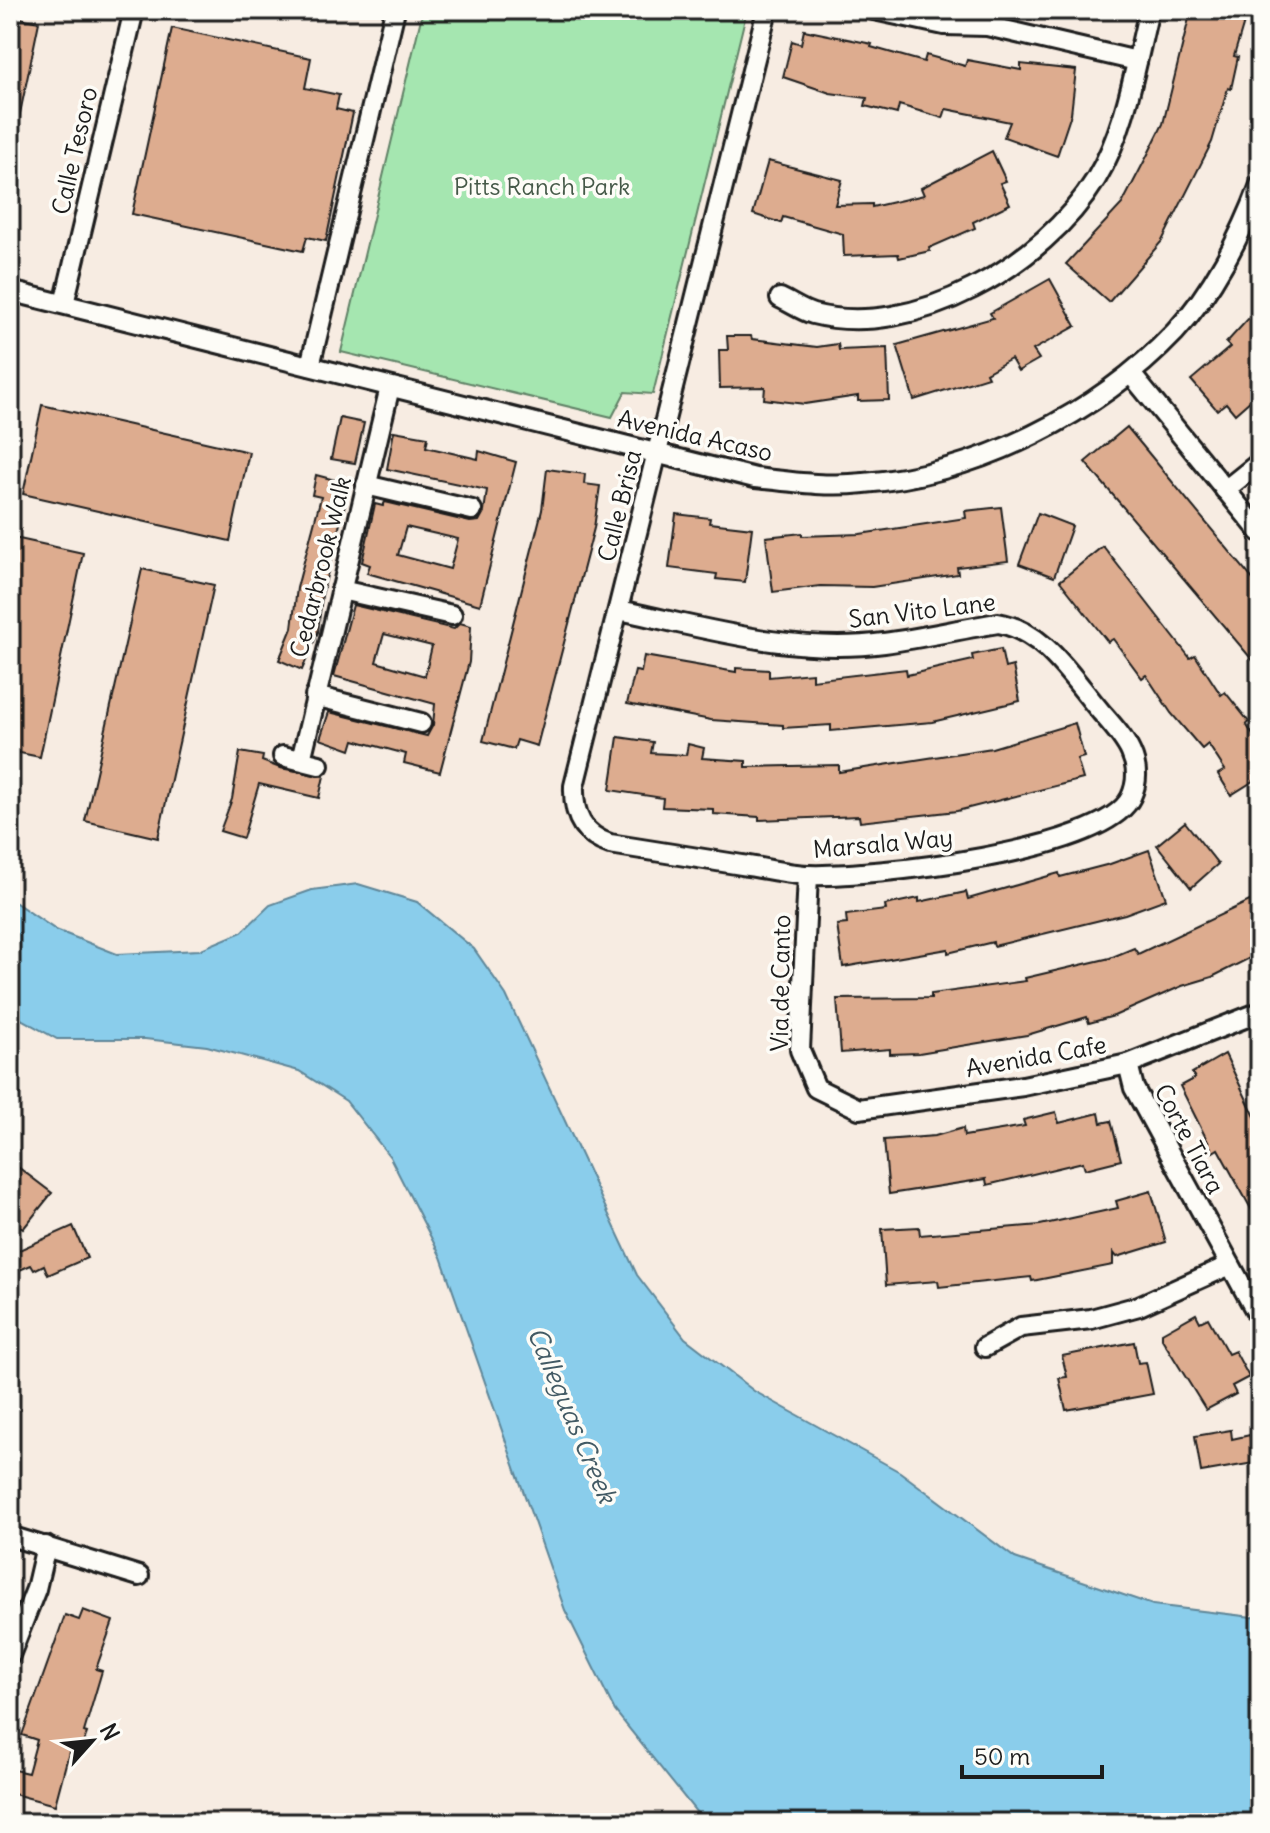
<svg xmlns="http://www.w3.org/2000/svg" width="1270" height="1833" viewBox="0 0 1270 1833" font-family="Delius,sans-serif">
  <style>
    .green { fill: #a5e6b0; stroke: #608166; stroke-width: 2 }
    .water { fill: #8acdeb; stroke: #5e8698; stroke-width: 2 }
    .building { fill: #ddac8f; stroke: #1c1c1c; stroke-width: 2; fill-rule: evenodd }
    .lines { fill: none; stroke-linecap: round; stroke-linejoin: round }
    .street-casing { stroke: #1c1c1c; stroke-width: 24 }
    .street { stroke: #fdfcf7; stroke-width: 18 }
    .labels { text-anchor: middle; stroke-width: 7; stroke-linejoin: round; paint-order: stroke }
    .street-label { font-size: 24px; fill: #1c1c1c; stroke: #fdfcf7 }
    .park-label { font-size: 24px; fill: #455948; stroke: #fdfcf7 }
    .water-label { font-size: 26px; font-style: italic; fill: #425a64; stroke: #fdfcf7 }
  </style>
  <rect width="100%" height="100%" fill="#f7ece2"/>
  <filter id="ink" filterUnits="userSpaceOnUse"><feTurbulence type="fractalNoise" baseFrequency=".0125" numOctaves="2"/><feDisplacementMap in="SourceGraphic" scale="16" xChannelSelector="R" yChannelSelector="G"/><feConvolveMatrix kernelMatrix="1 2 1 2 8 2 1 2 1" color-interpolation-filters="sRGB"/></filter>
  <g filter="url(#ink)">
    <!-- green -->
    <polygon class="green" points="423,10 747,10 653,394 625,392 612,417 341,352"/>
    <!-- water -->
    <polygon class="water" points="358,884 417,902 474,949 506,995 637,1275 685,1338 754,1391 900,1472 1015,1558 1153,1605 1260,1618 1260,1823 705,1823 615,1711 565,1610 441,1257 390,1157 346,1101 299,1071 207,1046 145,1039 57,1039 10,1013 10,899 56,930 117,954 199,950 242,932 270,905 312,890"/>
    <!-- building -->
    <g class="building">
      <polygon points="1191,10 1212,10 1245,19 1234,56 1238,57 1231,89 1228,88 1212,142 1162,241 1109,302 1066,264 1122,204 1146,158 1163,124"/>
      <polygon points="10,16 39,22 17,128 10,127"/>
      <polygon points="172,28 311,58 305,88 339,95 336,109 353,113 326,241 307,237 303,251 132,214"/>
      <polygon points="804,30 872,44 871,47 924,62 926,55 965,66 967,60 1021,70 1021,64 1076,70 1071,114 1057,156 1004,137 1010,122 946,109 943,118 899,105 897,114 865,106 867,98 830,93 783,77 792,41 801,44"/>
      <polygon points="992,151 1006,181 1000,183 1010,204 973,222 975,228 929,248 930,251 899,258 898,254 844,256 843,234 783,217 781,223 753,214 768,161 842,180 835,205 872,204 872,207 924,195 921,188"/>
      <polygon points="1050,279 1076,326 1033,350 1039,359 1018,371 1011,359 986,373 988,377 914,400 897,345 993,318 990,313"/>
      <polygon points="1260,306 1260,392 1235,414 1226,403 1217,410 1191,380 1230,347 1226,343"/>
      <polygon points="727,336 751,336 752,339 817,347 838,344 839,350 887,348 889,400 858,401 858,396 805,404 764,399 765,387 720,388 719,350 728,350"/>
      <polygon points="42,405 249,452 230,541 23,494"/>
      <polygon points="340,418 364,423 355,463 331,459"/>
      <polygon points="1127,427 1260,588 1260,669 1085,462"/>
      <path d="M394,431L428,437L426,447L478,459L479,451L516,462L480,605L367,573L370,565L362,562L375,504L383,506L385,502L470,522L479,521L484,512L487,490L387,469ZM406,527L458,539L450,569L398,555Z"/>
      <polygon points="547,469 585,474 584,484 600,486 594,528 537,746 517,740 514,749 483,741 542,510"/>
      <polygon points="316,475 350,484 322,595 318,632 302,670 279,660 292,628 297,588 321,497 312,495"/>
      <polygon points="1001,507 1008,561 957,567 958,574 872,587 820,586 773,592 766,537 802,533 802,536 860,534 966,518 965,511"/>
      <polygon points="1038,513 1072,526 1054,577 1019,564"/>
      <polygon points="676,514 710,518 709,523 752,528 745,582 716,579 717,574 669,568"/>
      <polygon points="10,537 83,553 40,757 10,751"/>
      <polygon points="1103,546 1190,658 1195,655 1221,695 1225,692 1249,722 1246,724 1260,746 1260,777 1231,795 1218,774 1225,770 1208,744 1202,749 1171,713 1146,675 1142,678 1113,639 1108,642 1060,581"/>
      <polygon points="142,569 214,585 158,838 85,821"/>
      <path d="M353,605L454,629L460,623L471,626L469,662L440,772L404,763L406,754L354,740L351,750L320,739L329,712L427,736L433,725L435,704L334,676ZM384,634L432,646L425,676L376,662Z"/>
      <polygon points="1001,649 1005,668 1013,666 1020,701 932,722 831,731 831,725 783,728 783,725 711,720 627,704 635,671 641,672 644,656 736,672 736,668 769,670 769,677 812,673 812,680 906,669 907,675 973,660 972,655"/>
      <polygon points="1075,723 1084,757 1077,759 1083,779 957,811 860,822 859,816 759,820 759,817 713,814 713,809 662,807 663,798 610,790 618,737 653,742 651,753 686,755 688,744 704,748 702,758 746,761 746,767 839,765 839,772 992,748"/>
      <polygon points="240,752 263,756 262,761 280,768 324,776 319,798 259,784 243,838 220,831 232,799"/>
      <polygon points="1185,822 1218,864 1191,888 1157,845"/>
      <polygon points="1149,850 1166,899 1125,914 994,946 993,942 948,953 948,949 843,967 837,925 847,924 846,915 886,910 885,905 919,898 919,902 966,892 968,899 1059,873 1060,877 1110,864"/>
      <polygon points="1260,896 1260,953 1212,977 1182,986 1114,1016 1089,1023 1087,1017 1027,1035 919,1053 890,1054 890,1049 841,1053 837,999 931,998 931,994 1026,981 1025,978 1110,958 1134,948 1138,954"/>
      <polygon points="1225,1054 1260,1127 1260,1225 1218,1149 1213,1152 1180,1086 1195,1078 1192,1073"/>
      <polygon points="1056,1112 1059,1123 1099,1113 1101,1123 1111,1121 1121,1160 1085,1169 1083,1162 987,1185 986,1179 889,1194 884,1140 935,1136 963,1128 964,1136 1025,1126 1023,1120"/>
      <polygon points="10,1161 52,1193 23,1229 10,1219"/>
      <polygon points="1151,1191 1166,1242 1117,1257 1113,1252 1113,1265 1032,1281 1031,1277 939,1287 938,1281 886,1285 882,1229 919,1227 920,1235 1040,1225 1118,1208 1116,1201"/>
      <polygon points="73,1226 87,1258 48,1275 44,1265 34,1270 31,1265 15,1272 10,1254"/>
      <polygon points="1196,1314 1200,1322 1208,1318 1228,1354 1235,1351 1249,1377 1232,1386 1236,1394 1206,1410 1162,1339 1162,1333"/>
      <polygon points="1134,1342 1138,1363 1146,1362 1153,1394 1066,1410 1059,1378 1067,1377 1062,1356"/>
      <polygon points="1231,1430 1232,1439 1250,1435 1254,1463 1201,1472 1195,1436"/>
      <polygon points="83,1610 113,1621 96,1669 102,1671 84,1732 87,1733 79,1756 69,1752 55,1805 10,1793 10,1769 28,1773 37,1740 22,1735 65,1615 79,1620"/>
    </g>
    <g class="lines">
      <defs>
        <g id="street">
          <polyline points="874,10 944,25 987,26 1137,61"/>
          <path d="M10,291L755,478C792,482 827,487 864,483C978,474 1097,414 1175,332C1212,292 1241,236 1260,185"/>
          <path d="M780,298C791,303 802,311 813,314C915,340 1044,264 1096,179C1126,129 1135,67 1149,10"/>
          <polyline points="64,304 134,10"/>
          <polyline points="310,366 395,10"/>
          <polyline points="1131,374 1260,532"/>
          <polyline points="366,485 472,510"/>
          <polyline points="1225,490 1260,462"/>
          <polyline points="341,590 452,615"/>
          <path d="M619,610C705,628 795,655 884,643C922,638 960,629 998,623C1045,631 1071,677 1101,712C1122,736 1147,762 1131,797C1104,853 869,877 808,875C787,874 764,868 742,865C698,858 654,851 610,844C582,835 573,814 574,786L767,10"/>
          <polyline points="315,696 421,723"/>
          <polyline points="283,756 319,765"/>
          <polyline points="301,760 390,387"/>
          <polyline points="808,875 800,1050 816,1088 859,1109 1023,1086 1128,1064 1260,1012"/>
          <polyline points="1128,1064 1134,1088 1260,1319"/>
          <polyline points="985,1347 1021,1327 1091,1319 1139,1306 1230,1265"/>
          <polyline points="10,1536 139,1576"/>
          <polyline points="10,1655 36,1589 46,1546"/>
        </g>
      </defs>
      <!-- street casing -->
      <use href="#street" class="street-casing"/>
      <!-- street -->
      <use href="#street" class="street"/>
    </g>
  </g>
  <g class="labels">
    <!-- street labels -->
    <g class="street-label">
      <text transform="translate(75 151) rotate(-77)" y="8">Calle Tesoro</text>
      <text transform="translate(695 436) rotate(13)" y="8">Avenida Acaso</text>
      <text transform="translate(620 506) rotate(-76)" y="8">Calle Brisa</text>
      <text transform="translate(321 567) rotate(-76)" y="8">Cedarbrook Walk</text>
      <text transform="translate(922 611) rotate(-7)" y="8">San Vito Lane</text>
      <text transform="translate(883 844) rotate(-5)" y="8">Marsala Way</text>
      <text transform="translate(781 983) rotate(-89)" y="8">Via de Canto</text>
      <text transform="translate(1036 1057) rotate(-10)" y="8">Avenida Cafe</text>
      <text transform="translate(1189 1139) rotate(62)" y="8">Corte Tiara</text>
    </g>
    <!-- park labels -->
    <g class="park-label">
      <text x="542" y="195">Pitts Ranch Park</text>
    </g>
    <!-- water labels -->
    <g class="water-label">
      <text transform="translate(572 1415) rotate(67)" y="9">Calleguas Creek</text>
    </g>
  </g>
  <!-- margin -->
  <rect width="1270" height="1833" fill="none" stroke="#fdfcf7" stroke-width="40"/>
  <rect x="20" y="20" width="1230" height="1793" fill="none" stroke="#1c1c1c" stroke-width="3" filter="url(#ink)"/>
  <!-- north arrow -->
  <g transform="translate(92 1741) rotate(63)" stroke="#fdfcf7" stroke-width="6" paint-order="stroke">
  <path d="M0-6L14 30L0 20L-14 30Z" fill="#1c1c1c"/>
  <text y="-12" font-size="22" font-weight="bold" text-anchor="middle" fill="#1c1c1c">N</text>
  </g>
  <!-- scale -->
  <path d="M962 1765v12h140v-12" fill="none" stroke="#1c1c1c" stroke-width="4"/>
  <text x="974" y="1765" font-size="24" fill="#1c1c1c" stroke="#fdfcf7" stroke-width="6" paint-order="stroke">50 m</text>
</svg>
